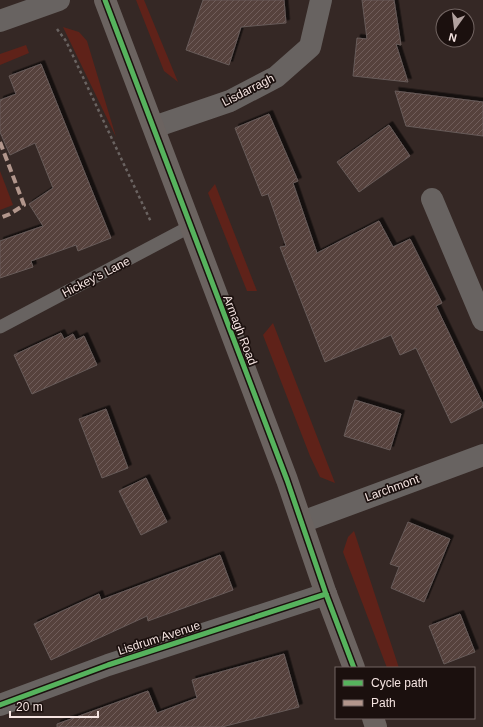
<svg xmlns="http://www.w3.org/2000/svg" width="483" height="727" viewBox="0 0 483 727" font-family="Arial,sans-serif">
  <style>
    .grass { fill: #5f2219 }
    .building { fill: url(#building-hatch); stroke: #675b59; filter: url(#shadow) }
    .lines { fill: none; stroke-linecap: round; stroke-linejoin: round }
    .path { stroke: #6a6361; stroke-width: 2.5; stroke-dasharray: 3 3; stroke-linecap: butt }
    .lane { stroke: #686361; stroke-width: 13 }
    .street { stroke: #686361; stroke-width: 22 }
    .primary { stroke: #6b6360; stroke-width: 22 }
    .quiet { stroke: #b2968c; stroke-width: 4; stroke-dasharray: 8 4; stroke-linecap: butt }
    .cycleway-casing { stroke: #1b100e; stroke-width: 8 }
    .cycleway { stroke: #56b35d; stroke-width: 5 }
    .labels { text-anchor: middle; stroke-width: 3.5; stroke-linejoin: round; paint-order: stroke }
    .street-label { font-size: 12px; fill: #f5e4e1; stroke: #1b100e }
  </style>
  <defs>
    <pattern id="building-hatch" width="6" height="6" patternUnits="userSpaceOnUse"><rect width="6" height="6" fill="#57423e"/><path d="M-1 1l2-2M0 6l6-6M5 7l2-2" fill="none" stroke="#705d5a"/></pattern>
    <filter id="shadow"><feDropShadow dx="3.5" dy="-3.5" stdDeviation="0" flood-color="#0009"/></filter>
  </defs>
  <rect width="100%" height="100%" fill="#352825"/>
  <!-- grass -->
  <g class="grass">
    <polygon points="136,0 144,0 178,82 164,71"/>
    <polygon points="63,27 79,32 87,41 116,137"/>
    <polygon points="26,45 29,53 0,65 0,54"/>
    <polygon points="0,171 13,205 0,210"/>
    <polygon points="215,184 257,291 247,291 208,193"/>
    <polygon points="273,323 335,483 320,477 310,456 263,335"/>
    <polygon points="354,531 399,668 387,668 343,552 348,537"/>
  </g>
  <!-- building -->
  <g class="building">
    <polygon points="203,0 284,0 286,23 241,27 229,65 186,50"/>
    <polygon points="362,0 394,0 401,45 396,44 408,82 353,76 357,38 367,39"/>
    <polygon points="41,64 111,238 78,251 76,245 31,261 33,267 0,278 0,241 43,226 29,204 53,188 35,143 10,155 0,132 0,100 16,94 9,76"/>
    <polygon points="395,91 483,102 483,136 406,126"/>
    <polygon points="269,114 298,181 293,183 317,253 379,221 393,247 410,239 442,303 436,306 483,404 483,407 451,423 416,348 400,355 391,335 325,362 280,247 286,246 268,194 262,196 235,128"/>
    <polygon points="389,125 410,156 359,192 337,162"/>
    <polygon points="61,333 64,339 73,334 76,340 84,336 97,365 32,394 14,355"/>
    <polygon points="355,400 401,414 390,450 344,436"/>
    <polygon points="106,409 128,468 102,478 79,419"/>
    <polygon points="146,478 167,522 141,535 119,491"/>
    <polygon points="408,522 450,539 424,602 391,588 399,567 390,564"/>
    <polygon points="220,555 233,590 148,621 147,616 51,660 34,624 99,594 101,600"/>
    <polygon points="460,614 475,652 444,664 429,626"/>
    <polygon points="284,654 299,707 222,727 57,727 57,724 148,691 157,713 197,698 192,680"/>
  </g>
  <g class="lines">
    <!-- path -->
    <polyline class="path" points="57,29 66,41 151,222"/>
    <!-- lane -->
    <polyline class="lane" points="0,327 191,226"/>
    <!-- street -->
    <g class="street">
      <polyline points="0,21 59,0"/>
      <polyline points="154,127 230,101 276,77 310,47 321,0"/>
      <polyline points="432,199 483,320"/>
      <polyline points="302,522 483,455"/>
      <polyline points="0,705 108,665 326,594"/>
    </g>
    <!-- primary -->
    <g class="primary">
      <polyline points="105,0 287,480 326,594 354,668"/>
      <polyline points="373,718 376,727"/>
    </g>
    <!-- quiet -->
    <polyline class="quiet" points="0,142 24,205 10,214 0,218"/>
    <defs>
      <g id="cycleway">
        <polyline points="105,0 287,480 326,594 354,668"/>
        <polyline points="0,705 108,665 326,594"/>
      </g>
    </defs>
    <!-- cycleway casing -->
    <use href="#cycleway" class="cycleway-casing"/>
    <!-- cycleway -->
    <use href="#cycleway" class="cycleway"/>
  </g>
  <g class="labels">
    <!-- street labels -->
    <g class="street-label">
      <text transform="translate(248 90) rotate(-27)" y="4">Lisdarragh</text>
      <text transform="translate(96 277) rotate(-27)" y="4">Hickey's Lane</text>
      <text transform="translate(240 330) rotate(69)" y="4">Armagh Road</text>
      <text transform="translate(392 488) rotate(-20)" y="4">Larchmont</text>
      <text transform="translate(159 638) rotate(-18)" y="4">Lisdrum Avenue</text>
    </g>
  </g>
  <!-- legend -->
  <rect x="335" y="667" width="140" height="52" fill="#1b100e" stroke="#726562"/>
  <rect x="343" y="680" width="20" height="6" fill="#56b35d" stroke="#726562"/>
  <text x="371" y="687" font-size="12" fill="#f5e4e1">Cycle path</text>
  <rect x="343" y="700" width="20" height="6" fill="#b2968c" stroke="#726562"/>
  <text x="371" y="707" font-size="12" fill="#f5e4e1">Path</text>
  <!-- north arrow -->
  <g transform="translate(455 28) rotate(194)"><circle r="19" fill="#1b100e" stroke="#726562"/>
  <path d="M0-3L7 15L0 10L-7 15Z" fill="#b2a29f"/>
  <text y="-6" font-size="11" font-weight="bold" text-anchor="middle" fill="#f5e4e1">N</text>
  </g>
  <!-- scale -->
  <path d="M10 711v6h88v-6" fill="none" stroke="#f5e4e1" stroke-width="2"/>
  <text x="16" y="711" font-size="12" fill="#f5e4e1" stroke="#1b100e" stroke-width="3" paint-order="stroke">20 m</text>
</svg>
